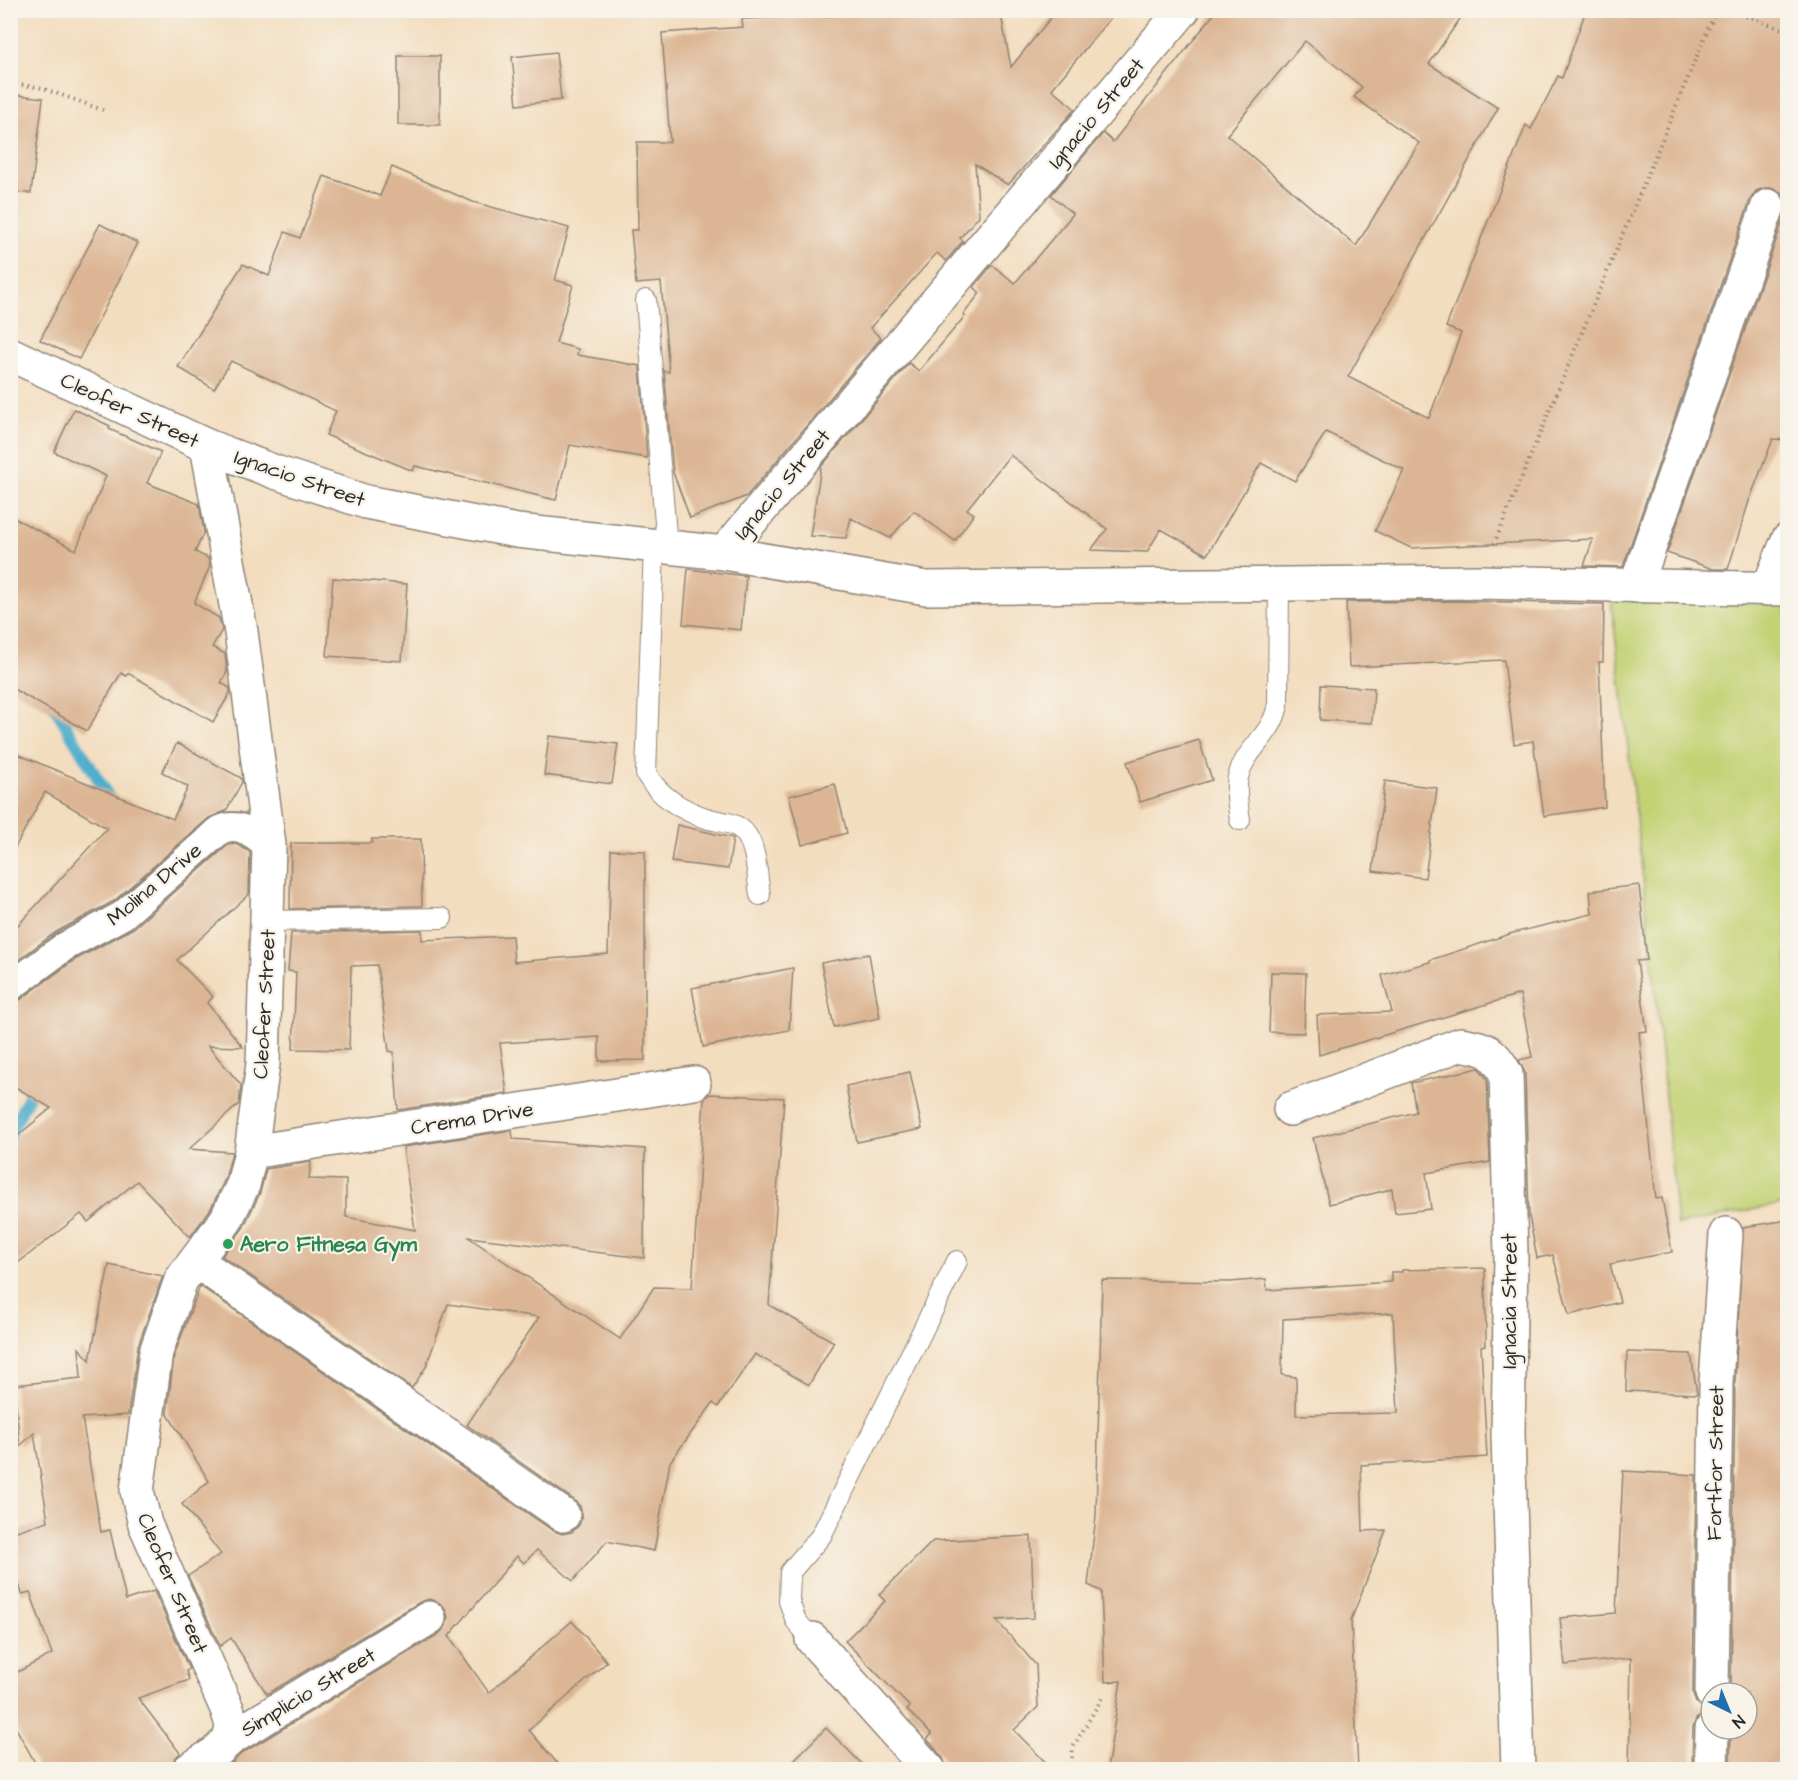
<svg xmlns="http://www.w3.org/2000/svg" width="1798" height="1780" viewBox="0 0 1798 1780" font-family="'Architects Daughter',sans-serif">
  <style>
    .green { fill: #c3d274; stroke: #777e50; stroke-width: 1.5 }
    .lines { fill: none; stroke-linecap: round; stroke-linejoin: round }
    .stream { stroke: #4dadcc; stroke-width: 12 }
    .building { fill: #dcb694; fill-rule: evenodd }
    .service-casing { stroke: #8f8475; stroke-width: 22 }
    .pedestrian-casing { stroke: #8f8475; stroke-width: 32 }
    .minor-casing { stroke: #8f8475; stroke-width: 36 }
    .path { stroke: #8f8475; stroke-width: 4; stroke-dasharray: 1.5 4.5; stroke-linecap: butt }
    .service { stroke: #fff; stroke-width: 20 }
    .pedestrian { stroke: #fff; stroke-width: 28 }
    .minor { stroke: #fff; stroke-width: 33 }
    .leisure-dot { fill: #2e9e5b; stroke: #f7f3e8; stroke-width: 2 }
    .labels { text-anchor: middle; stroke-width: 4.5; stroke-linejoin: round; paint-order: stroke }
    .street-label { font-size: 21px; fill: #2b2b2b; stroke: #f7f3e8 }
    .leisure-label { font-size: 21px; font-weight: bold; fill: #27864d; stroke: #f7f3e8; text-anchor: start }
  </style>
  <rect width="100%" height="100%" fill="#f7f3e8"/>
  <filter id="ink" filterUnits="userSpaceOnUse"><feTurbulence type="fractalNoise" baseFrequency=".0167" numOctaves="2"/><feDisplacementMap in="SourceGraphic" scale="12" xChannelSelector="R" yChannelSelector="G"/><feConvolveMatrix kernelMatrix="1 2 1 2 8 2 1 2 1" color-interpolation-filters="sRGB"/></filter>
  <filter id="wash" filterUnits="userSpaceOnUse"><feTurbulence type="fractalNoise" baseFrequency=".008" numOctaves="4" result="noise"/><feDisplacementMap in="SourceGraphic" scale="24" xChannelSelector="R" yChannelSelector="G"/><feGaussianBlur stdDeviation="1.35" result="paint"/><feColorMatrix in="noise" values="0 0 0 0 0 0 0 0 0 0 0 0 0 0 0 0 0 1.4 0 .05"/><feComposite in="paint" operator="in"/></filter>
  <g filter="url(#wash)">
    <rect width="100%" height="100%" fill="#f3ddbf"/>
    <!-- green -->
    <polygon class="green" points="1611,597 1787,598 1787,1203 1677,1225 1654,977"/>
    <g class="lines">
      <!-- stream -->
      <g class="stream">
        <polyline points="51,701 113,804"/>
        <polyline points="10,1134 36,1082"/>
      </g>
    </g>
    <g id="blocks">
      <!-- building -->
      <g class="building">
        <polygon points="836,10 1000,10 1011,67 1057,10 1117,10 1052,89 1075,109 1008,185 975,164 979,216 960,238 963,241 946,261 937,253 870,328 881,338 747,496 690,518 673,472 664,371 669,372 661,282 636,284 631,230 638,230 637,142 670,142 662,33 743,27 742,19 837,16"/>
        <path d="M1217,10H1466L1429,64L1498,108L1348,377L1429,418L1461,333L1446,327L1526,125L1531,129L1558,76L1562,78L1586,10H1788V440L1773,439L1749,501L1728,569H1713L1667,553L1786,212V203L1783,194L1774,188H1765L1756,191L1750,200L1623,567L1584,566L1593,539L1411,548L1375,531L1404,470L1326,432L1295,481L1261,463L1207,555L1161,529L1147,552L1091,550L1107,529L1010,455L967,509L974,514L955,541L914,511L890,538L851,518L846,538L810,536L821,467L909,363L919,371L965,316L963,315L980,293L974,287L992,265L1015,283L1073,214L1051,195L1103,133L1113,142ZM1305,41L1362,87L1354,97L1419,143L1356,246L1227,135Z"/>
        <polygon points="556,52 561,100 517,105 512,57"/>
        <rect x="398" y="56" width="42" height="69"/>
        <polygon points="10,94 43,98 31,193 10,192"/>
        <polygon points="392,167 473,202 569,228 555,280 573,285 556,343 578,349 577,355 640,366 647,458 570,445 556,500 415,466 413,471 326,435 336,411 231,361 214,389 178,367 243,264 269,276 285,232 300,238 324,176 380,196"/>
        <polygon points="100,224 138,243 79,359 40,340"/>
        <polygon points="74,409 110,426 109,429 161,452 147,483 199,504 204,532 195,552 208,558 210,566 194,603 219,618 222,630 212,647 225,654 227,672 221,683 230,688 230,693 213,722 128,673 126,676 121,673 87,731 10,687 10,516 76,550 106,476 54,452"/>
        <polygon points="688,569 746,576 741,630 683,624"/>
        <polygon points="333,578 407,584 402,661 327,656"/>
        <polygon points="1462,601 1604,604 1603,662 1599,662 1605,807 1544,816 1533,741 1514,744 1504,660 1349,667 1346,602"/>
        <polygon points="1321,685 1374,688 1372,723 1320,720"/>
        <polygon points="549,736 618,744 612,784 544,775"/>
        <polygon points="1199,740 1212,780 1140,802 1127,762"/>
        <polygon points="177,743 241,778 242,782 226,811 209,818 114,901 56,932 10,966 10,934 107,828 45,792 10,857 10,751 173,819 188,787 162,772"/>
        <polygon points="1385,781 1437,788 1425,878 1373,871"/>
        <polygon points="835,784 847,833 802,845 789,796"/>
        <polygon points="677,825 733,838 728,869 671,862"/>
        <polygon points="372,839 421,839 422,906 290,909 291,843 372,843"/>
        <polygon points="236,844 250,852 249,894 177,960 213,997 207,1003 243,1047 208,1046 241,1085 239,1104 189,1149 232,1152 225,1179 210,1210 190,1237 137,1181 88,1222 81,1214 10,1269 10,1142 51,1108 10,1084 10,1003 20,1000 73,961 134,928 228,845"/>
        <polygon points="611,850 645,851 645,1060 599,1061 599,1037 500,1043 507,1093 398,1110 394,1052 389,1051 377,965 351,966 349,1050 293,1049 296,972 288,971 291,933 422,930 422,940 512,936 514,962 608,954"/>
        <polygon points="1639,885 1647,960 1637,961 1647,1031 1639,1032 1656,1199 1662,1198 1672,1252 1610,1264 1620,1302 1569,1315 1553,1255 1537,1258 1529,1216 1525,1073 1519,1060 1532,1057 1520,994 1319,1055 1317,1015 1392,1012 1382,975 1430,962 1430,960 1513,933 1592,914 1590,891"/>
        <polygon points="869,954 880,1018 834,1027 821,963"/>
        <polygon points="793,968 789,1030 703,1047 692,988"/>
        <polygon points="1271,972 1306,973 1304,1033 1269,1032"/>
        <polygon points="1479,1068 1487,1079 1490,1162 1426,1173 1431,1209 1395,1213 1392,1189 1329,1204 1313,1138 1416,1112 1411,1083"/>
        <polygon points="910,1072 922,1129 857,1142 846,1086"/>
        <polygon points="709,1094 784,1098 769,1305 834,1342 809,1385 755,1354 718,1407 713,1403 670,1462 654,1551 607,1541 573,1581 537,1550 524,1563 517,1556 449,1636 489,1693 572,1621 607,1662 529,1730 563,1770 225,1770 241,1754 439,1634 446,1626 448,1617 445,1608 438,1602 429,1599 420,1602 267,1694 231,1638 220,1646 188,1576 221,1554 182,1504 209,1481 167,1413 174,1356 200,1286 552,1530 562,1534 572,1532 579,1525 582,1516 580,1506 574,1500 467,1425 539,1317 448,1304 426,1367 412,1388 222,1256 243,1228 260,1193 266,1169 311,1162 309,1179 346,1180 346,1217 415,1230 403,1147 512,1130 513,1139 645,1149 644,1258 468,1237 620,1339 654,1287 692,1288 704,1099"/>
        <polygon points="1788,1220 1788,1679 1783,1770 1730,1770 1731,1729 1747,1729 1747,1693 1731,1693 1735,1383 1743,1227"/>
        <polygon points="109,1265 163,1276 138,1346 128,1415 82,1418 101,1532 110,1530 126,1600 154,1591 189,1669 186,1671 189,1680 138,1698 180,1753 173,1761 170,1770 39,1770 10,1717 10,1676 52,1654 30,1592 22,1594 10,1555 10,1533 48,1521 34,1433 20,1446 14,1385 81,1378 79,1348 90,1360"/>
        <path d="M1485,1268L1486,1345L1481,1346L1487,1457L1361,1465L1363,1531L1386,1530L1351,1620L1358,1770H1107L1121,1681L1105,1682L1101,1591L1088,1585L1096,1516L1102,1280L1230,1282L1266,1279L1267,1290L1391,1282V1272H1402V1270ZM1393,1313L1398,1413L1296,1415V1377L1282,1375L1283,1319Z"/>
        <polygon points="1627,1352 1691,1354 1697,1394 1626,1391"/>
        <polygon points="1623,1471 1696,1475 1693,1693 1696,1703 1709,1711 1696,1719 1693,1728 1692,1770 1629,1770 1631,1658 1565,1665 1560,1618 1616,1613"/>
        <polygon points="1031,1536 1034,1618 996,1620 1036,1665 1038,1707 1014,1730 1053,1770 947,1770 943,1758 927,1739 932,1734 907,1710 910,1707 845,1641 885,1601 879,1595 933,1541"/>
        <polygon points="826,1728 868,1770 784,1770"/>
      </g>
    </g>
  </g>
  <g filter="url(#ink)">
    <use href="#blocks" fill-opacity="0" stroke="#8f8475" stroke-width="1.5"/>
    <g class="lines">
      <defs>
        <g id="service">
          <polyline points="646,300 667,546"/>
          <path d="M654,545L646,774C660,797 683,811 709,819C721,822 735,822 744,832C757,846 757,877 760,895"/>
          <path d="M1240,820C1238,806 1235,791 1238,777C1245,748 1273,736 1278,704L1279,583"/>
          <polyline points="268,921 442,918"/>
          <polyline points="812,1639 796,1621 789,1601 790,1572 821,1536 957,1261"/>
        </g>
        <path id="pedestrian" d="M10,987L64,947L123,915L220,830C240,821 252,834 269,845"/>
        <g id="minor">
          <polyline points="10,354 207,446 275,472 366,502 517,531 724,553 926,588 1479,582 1788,589"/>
          <polyline points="207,446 241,632 269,845 263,1064 251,1152 243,1185 226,1220 181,1280 156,1352 137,1491 145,1524 227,1709 232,1725 230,1739"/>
          <polyline points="724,553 1183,10"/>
          <polyline points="1636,586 1768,206"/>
          <polyline points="1768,589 1788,540"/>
          <path d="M1290,1109L1461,1044C1487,1049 1493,1050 1506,1074L1511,1255L1508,1434L1518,1770"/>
          <polyline points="251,1152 694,1083"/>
          <polyline points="196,1261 563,1515"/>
          <polyline points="812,1639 929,1770"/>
          <polyline points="1712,1693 1716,1382 1726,1234"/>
          <polyline points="189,1770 214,1754 230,1739 429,1618"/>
          <polyline points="1711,1770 1712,1729"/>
        </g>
      </defs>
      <!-- service casing -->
      <use href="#service" class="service-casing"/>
      <!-- pedestrian casing -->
      <use href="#pedestrian" class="pedestrian-casing"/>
      <!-- minor casing -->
      <use href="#minor" class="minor-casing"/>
      <!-- path -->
      <g class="path">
        <polyline points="1729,10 1788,31"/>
        <polyline points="10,83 42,88 103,110"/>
        <polyline points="1494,544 1716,10"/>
        <polyline points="1071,1770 1073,1747 1104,1695"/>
      </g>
      <!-- service -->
      <use href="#service" class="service"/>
      <!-- pedestrian -->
      <use href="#pedestrian" class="pedestrian"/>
      <!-- minor -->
      <use href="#minor" class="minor"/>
    </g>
  </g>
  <!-- markers -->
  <circle class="leisure-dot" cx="228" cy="1244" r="6"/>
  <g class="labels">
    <!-- street labels -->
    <g class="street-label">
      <text transform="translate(1096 113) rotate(-50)" y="7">Ignacio Street</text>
      <text transform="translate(130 410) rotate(25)" y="7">Cleofer Street</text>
      <text transform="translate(300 478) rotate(19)" y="7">Ignacio Street</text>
      <text transform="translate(782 484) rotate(-50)" y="7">Ignacio Street</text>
      <text transform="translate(154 884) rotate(-40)" y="7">Molina Drive</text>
      <text transform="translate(264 1004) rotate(-87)" y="7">Cleofer Street</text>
      <text transform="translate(472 1118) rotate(-9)" y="7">Crema Drive</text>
      <text transform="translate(1509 1301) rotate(-90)" y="7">Ignacia Street</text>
      <text transform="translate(1715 1463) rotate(-89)" y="7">Fortfor Street</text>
      <text transform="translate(173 1583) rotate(67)" y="7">Cleofer Street</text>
      <text transform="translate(308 1692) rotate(-31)" y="7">Simplicio Street</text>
    </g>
    <!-- leisure labels -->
    <g class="leisure-label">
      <text x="240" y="1251">Aero Fitnesa Gym</text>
    </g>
  </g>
  <!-- margin -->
  <rect width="1798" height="1780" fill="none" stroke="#f7f3e8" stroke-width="36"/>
  <!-- north arrow -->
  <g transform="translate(1729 1711) rotate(137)"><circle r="28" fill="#f7f3e8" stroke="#a5a39c" stroke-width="1.5"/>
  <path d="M0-4.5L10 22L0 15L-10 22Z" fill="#1f6fb2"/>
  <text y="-9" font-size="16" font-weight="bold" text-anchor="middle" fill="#2b2b2b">N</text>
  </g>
</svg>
